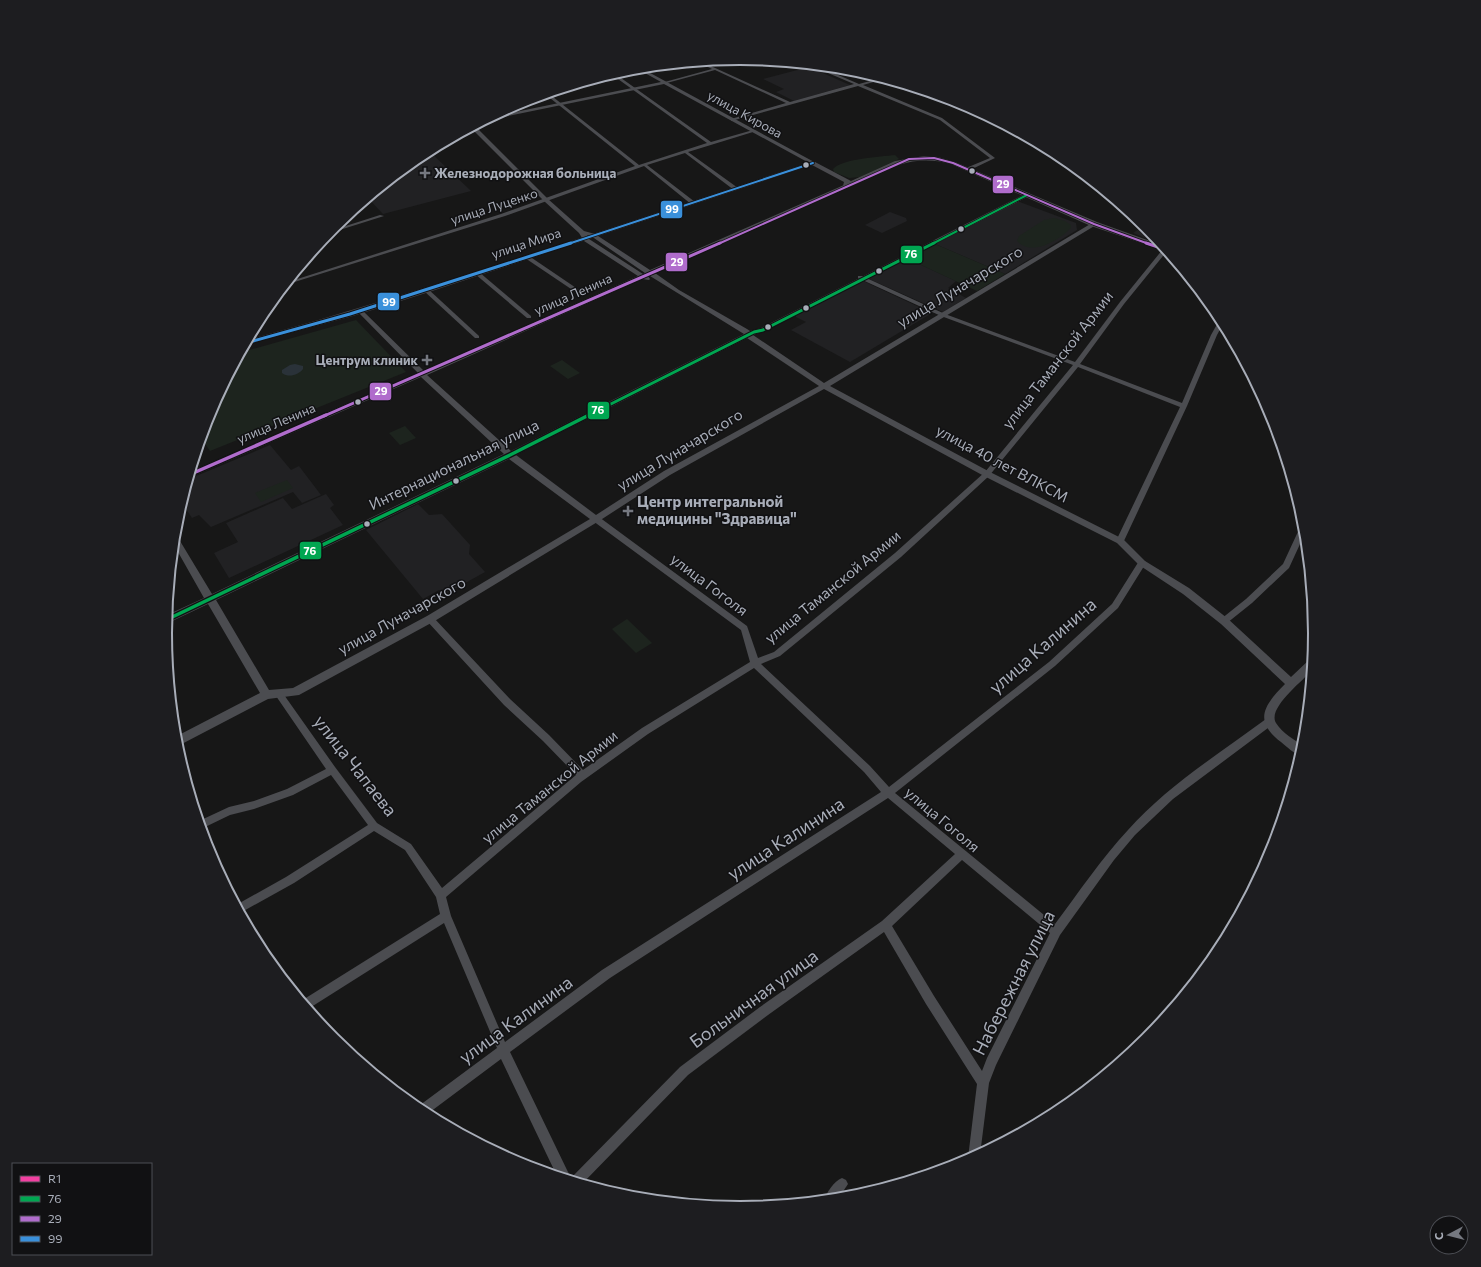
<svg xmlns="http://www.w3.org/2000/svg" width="1481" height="1267" viewBox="0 0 1481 1267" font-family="Commissioner,sans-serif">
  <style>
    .built { fill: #212123 }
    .green { fill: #1d241e }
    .water { fill: #2a3239 }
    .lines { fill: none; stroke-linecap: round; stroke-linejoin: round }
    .minor { fill: #4b4c50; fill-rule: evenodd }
    .tertiary { fill: #4b4c50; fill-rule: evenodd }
    .secondary { fill: #4a4a4e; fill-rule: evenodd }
    .bus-1-far2-casing { stroke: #111113; stroke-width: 3.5 }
    .bus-1-far1-casing { stroke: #111113; stroke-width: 5 }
    .bus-1-casing { stroke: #111113; stroke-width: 6 }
    .bus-2-far2-casing { stroke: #111113; stroke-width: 3.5 }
    .bus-2-far1-casing { stroke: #111113; stroke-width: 5 }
    .bus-2-casing { stroke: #111113; stroke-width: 6 }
    .bus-3-far1-casing { stroke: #111113; stroke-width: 3.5 }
    .bus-3-casing { stroke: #111113; stroke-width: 5 }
    .bus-1-far2 { stroke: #00a651; stroke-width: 2 }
    .bus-1-far1 { stroke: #00a651; stroke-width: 3 }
    .bus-1 { stroke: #00a651; stroke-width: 3.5 }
    .bus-2-far2 { stroke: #b06ccc; stroke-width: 2 }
    .bus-2-far1 { stroke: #b06ccc; stroke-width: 3 }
    .bus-2 { stroke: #b06ccc; stroke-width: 3.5 }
    .bus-3-far1 { stroke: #3a90db; stroke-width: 2 }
    .bus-3 { stroke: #3a90db; stroke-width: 3 }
    .rail-1-casing { stroke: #111113; stroke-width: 4.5 }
    .rail-1 { stroke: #f240a1; stroke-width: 3 }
    .bus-dot { fill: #a8adb8; stroke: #111113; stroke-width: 1.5 }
    .poi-dot { fill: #757880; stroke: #111113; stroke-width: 1.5 }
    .labels { text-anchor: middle; stroke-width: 3; stroke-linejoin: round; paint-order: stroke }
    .far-street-label { font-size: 13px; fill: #a8adb8; stroke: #111113 }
    .far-poi-label { font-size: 13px; font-weight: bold; fill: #a8adb8; stroke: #111113; text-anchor: start }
    .street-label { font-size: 15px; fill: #a8adb8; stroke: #111113 }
    .poi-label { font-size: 15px; font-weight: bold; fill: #a8adb8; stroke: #111113; text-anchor: start }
    .near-street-label { font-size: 18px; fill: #a8adb8; stroke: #111113 }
    .rim { fill: none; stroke: #a8adb8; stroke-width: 2 }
    .line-badge { stroke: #111113; stroke-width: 1.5 }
    .badge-label { font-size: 11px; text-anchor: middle; font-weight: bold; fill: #fff }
  </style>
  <rect width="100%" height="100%" fill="#171717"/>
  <!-- built -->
  <g class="built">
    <polygon points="809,67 850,85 794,101 776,92 784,89 763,79"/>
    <polygon points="429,151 471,191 383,214 368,198 421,155"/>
    <polygon points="1017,201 1076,223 1077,230 1005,274 935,244"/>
    <polygon points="890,212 906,218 907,221 882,233 865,225"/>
    <polygon points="1142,227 1153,234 1161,244 1133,233"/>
    <polygon points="906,258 956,281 948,288 966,298 943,312 867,278"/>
    <polygon points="861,280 932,313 850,362 791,330 806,322 796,317 796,314"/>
    <polygon points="270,445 291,470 299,466 321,495 302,503 293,492 211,527 199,515 192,518 182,503 189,479"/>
    <polygon points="326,494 334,505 330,508 343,525 229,578 214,553 238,542 226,523 283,498 292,509"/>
    <polygon points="418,504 429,515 442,514 470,545 469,554 485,572 444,595 439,590 423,599 366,530"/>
  </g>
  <!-- green -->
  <g class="green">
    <path d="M895,155L899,159L860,177L849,178L834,172L833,169C844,158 880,157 895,155Z"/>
    <path d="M1054,218L1065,221L1071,225V228C1059,240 1032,257 1017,241L1019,236L1044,220Z"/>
    <polygon points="935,244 1005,274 977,291 906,258"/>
    <polygon points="356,320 406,372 210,451 201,438 209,413 242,352"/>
    <polygon points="562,360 580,373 568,379 550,366"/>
    <polygon points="405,426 416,438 400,445 389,433"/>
    <polygon points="287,480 293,488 261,502 255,493"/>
    <polygon points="627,619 652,643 636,653 612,629"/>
  </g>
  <!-- water -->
  <path class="water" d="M295,364L303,366V369C298,375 289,378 282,373V370L290,365Z"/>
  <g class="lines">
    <!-- minor -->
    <g class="minor">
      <polygon points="698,62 702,62 790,102 854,84 809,65 815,65 859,84 881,78 884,79 863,85 942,118 995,158 970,170 966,170 966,168 990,158 940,120 858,86 731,121 731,119 786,103 715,70 663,84 661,83 712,69"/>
      <polygon points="614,73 711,142 753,130 753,132 688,152 738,188 738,190 734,190 685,153 647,165 695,202 695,204 691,204 644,166 505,216 285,285 288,282 501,214 635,166 545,94 548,93 639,165 707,143 611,74"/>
      <polygon points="380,215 384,216 327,234 330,231"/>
      <path d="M1163,249H1166L1167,251L1124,304L1080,364L1182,403L1211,335L1220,319L1222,318L1224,322L1217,335L1187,406L1123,543L1120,544L1116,541L1180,407L1078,367L989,476L901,557L780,656L761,664L870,766L889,787L1049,662L1112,604L1139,561H1145L1146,563L1118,608L1055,666L895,793L1055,924C1079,892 1101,859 1128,830C1166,787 1220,753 1266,719L1269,718L1272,719L1273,722L1272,725L1173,799L1135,835L1114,860L1060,935L996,1065L989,1083L980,1155L969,1161L968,1158L977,1084L926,1004L884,932L768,1015L688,1075L582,1184L570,1180L571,1178L680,1067L760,1007L882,921L955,854L888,798L610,978L510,1052L567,1170L569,1174L568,1180L557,1176L501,1059L426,1115L416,1108L497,1048L444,923L308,1009L301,1001L440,914L436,897L405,850L374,831L294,883L240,913L236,905L286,877L368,825L331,775L293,795L254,809L230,815L201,829L199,821L229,807L254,801L287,789L326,769L276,696L275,694L276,692L279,691L282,692L335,767L377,823L411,844L442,888L576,775L543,741L504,705L427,621L426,619L427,617H433L510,699L549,735L583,770L642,728L750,662L741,630L593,521L592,519L593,517H599L747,626L758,658L774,652L895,553L985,472L1073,365L941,316L858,278V276H862L945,314L1075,362L1120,302ZM754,668L864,772L881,792L602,970L505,1042L451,916L446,897L581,782L648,734ZM962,860L1050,933L987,1058L982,1071L934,996L892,926Z"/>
      <polygon points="527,255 529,256 585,294 580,295 525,258 525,256"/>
      <polygon points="475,272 479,272 531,316 531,318 527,318 475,274"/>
      <polygon points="424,289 428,289 479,336 479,338 475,338 424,291"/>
      <polygon points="1302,523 1305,523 1306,531 1289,568 1252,603 1227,623 1221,623 1220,621 1221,619 1246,599 1283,564"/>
      <path d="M842,1178L846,1180L848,1184L838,1199L824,1201C826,1193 834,1181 842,1178Z"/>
    </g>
    <!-- tertiary -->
    <g class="tertiary">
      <polygon points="636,68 641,68 816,163 811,164 664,84 484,121 491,117 661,82"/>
      <path d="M475,126L548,199L584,231L595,234L650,270L844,185H848V187L655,273L679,290L747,329L750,331L761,328L1025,194H1029V196L765,331L753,335L824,383L1092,223H1096V225L830,386L990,472L1123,539L1145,561L1189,588L1227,618L1291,677L1309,660L1313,659C1313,663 1313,668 1311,671C1303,681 1267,708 1276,723C1282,733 1295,740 1305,747L1302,756C1294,754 1287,747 1281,742C1253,721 1264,705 1285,684L1221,624L1183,594L1139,565L1117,543L984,476L824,389L670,475L599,521L433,622L299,695L268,699L176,747L175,737L260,693L208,604L166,624L167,615L204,598L174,545L175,535L177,536L212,594L504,454L421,377L191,477L190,476L191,471L418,373L358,312V310H362L424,371L638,276L584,241L579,233L544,201L471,128ZM587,235L591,236L645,273L643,274L589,239ZM648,276H650L744,334L511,451L427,375L642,279L649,280L650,279ZM747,338L819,386L664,471L596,515L516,455ZM509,459L590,519L427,616L293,688L269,690L216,600Z"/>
    </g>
    <!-- secondary -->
    <path class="secondary" d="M924,156L938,157L955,162L1097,222L1164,246L1168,252L1091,226L951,164C920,156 900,163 872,176C864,180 855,185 846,188L843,186L844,182L812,165L429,292L353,316L245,345L248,340C438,287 624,223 811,162H815L851,181L895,161Z"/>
    <defs>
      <polyline id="bus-1-far2" points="932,244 1027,195"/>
      <polyline id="bus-1-far1" points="587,416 754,332 763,330 934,243"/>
      <polyline id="bus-1" points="166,620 510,455 589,415"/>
      <polyline id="bus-2-far2" points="718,244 909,159 934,158 953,163 1094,224 1149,244"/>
      <g id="bus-2-far1">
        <polyline points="1146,243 1167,250"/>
        <polyline points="324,416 720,243"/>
      </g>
      <polyline id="bus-2" points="191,474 326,415"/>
      <polyline id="bus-3-far1" points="568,244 813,163"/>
      <polyline id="bus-3" points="246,343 350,314 571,243"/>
    </defs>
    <!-- bus-1-far2 casing -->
    <use href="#bus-1-far2" class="bus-1-far2-casing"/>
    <!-- bus-1-far1 casing -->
    <use href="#bus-1-far1" class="bus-1-far1-casing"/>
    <!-- bus-1 casing -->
    <use href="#bus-1" class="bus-1-casing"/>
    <!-- bus-2-far2 casing -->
    <use href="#bus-2-far2" class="bus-2-far2-casing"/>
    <!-- bus-2-far1 casing -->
    <use href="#bus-2-far1" class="bus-2-far1-casing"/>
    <!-- bus-2 casing -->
    <use href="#bus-2" class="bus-2-casing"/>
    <!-- bus-3-far1 casing -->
    <use href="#bus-3-far1" class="bus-3-far1-casing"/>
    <!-- bus-3 casing -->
    <use href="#bus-3" class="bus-3-casing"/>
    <!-- bus-1-far2 -->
    <use href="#bus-1-far2" class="bus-1-far2"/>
    <!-- bus-1-far1 -->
    <use href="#bus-1-far1" class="bus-1-far1"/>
    <!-- bus-1 -->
    <use href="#bus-1" class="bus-1"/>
    <!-- bus-2-far2 -->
    <use href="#bus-2-far2" class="bus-2-far2"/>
    <!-- bus-2-far1 -->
    <use href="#bus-2-far1" class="bus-2-far1"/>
    <!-- bus-2 -->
    <use href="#bus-2" class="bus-2"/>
    <!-- bus-3-far1 -->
    <use href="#bus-3-far1" class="bus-3-far1"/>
    <!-- bus-3 -->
    <use href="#bus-3" class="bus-3"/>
    <defs>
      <polyline id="rail-1" points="1046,147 1073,171"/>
    </defs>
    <!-- rail-1 casing -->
    <use href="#rail-1" class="rail-1-casing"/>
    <!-- rail-1 -->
    <use href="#rail-1" class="rail-1"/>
  </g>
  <!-- markers -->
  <g class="bus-dot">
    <circle cx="806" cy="165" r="3.5"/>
    <circle cx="972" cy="171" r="3.5"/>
    <circle cx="961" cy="229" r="3.5"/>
    <circle cx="879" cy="271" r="3.5"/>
    <circle cx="806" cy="308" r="3.5"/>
    <circle cx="768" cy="327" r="3.5"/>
    <circle cx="358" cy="402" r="3.5"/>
    <circle cx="456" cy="481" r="3.5"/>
    <circle cx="367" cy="524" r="3.5"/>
  </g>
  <g class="poi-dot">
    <path d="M423 167h4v4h4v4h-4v4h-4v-4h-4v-4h4z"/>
    <path d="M425 354h4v4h4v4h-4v4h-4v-4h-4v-4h4z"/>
    <path d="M626 505h4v4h4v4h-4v4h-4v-4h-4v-4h4z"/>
  </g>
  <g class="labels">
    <!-- far-street labels -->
    <g class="far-street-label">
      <text transform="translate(745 114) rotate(29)" y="5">улица Кирова</text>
      <text transform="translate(494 206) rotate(-18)" y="5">улица Луценко</text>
      <text transform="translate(526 243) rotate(-18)" y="5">улица Мира</text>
      <text transform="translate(573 294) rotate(-24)" y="5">улица Ленина</text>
      <text transform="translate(276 423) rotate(-23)" y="5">улица Ленина</text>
    </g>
    <!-- far-poi labels -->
    <g class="far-poi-label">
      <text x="434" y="178">Железнодорожная больница</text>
      <text x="418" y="365" text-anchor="end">Центрум клиник</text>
    </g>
    <!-- street labels -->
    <g class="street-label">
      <text transform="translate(960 287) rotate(-31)" y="5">улица Луначарского</text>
      <text transform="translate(1058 360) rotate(-52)" y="5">улица Таманской Армии</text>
      <text transform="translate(680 450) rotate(-31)" y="5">улица Луначарского</text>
      <text transform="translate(1002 464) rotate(28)" y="5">улица 40 лет ВЛКСМ</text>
      <text transform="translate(454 465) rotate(-26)" y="5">Интернациональная улица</text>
      <text transform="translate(709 585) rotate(37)" y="5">улица Гоголя</text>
      <text transform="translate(833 587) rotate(-39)" y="5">улица Таманской Армии</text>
      <text transform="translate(402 616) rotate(-29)" y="5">улица Луначарского</text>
      <text transform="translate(550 787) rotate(-39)" y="5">улица Таманской Армии</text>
      <text transform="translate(942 820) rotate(40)" y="5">улица Гоголя</text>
    </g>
    <!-- poi labels -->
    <g class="poi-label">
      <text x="637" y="507">Центр интегральной<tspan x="637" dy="17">медицины "Здравица"</tspan></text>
    </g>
    <!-- near-street labels -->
    <g class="near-street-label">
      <text transform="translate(1043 646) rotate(-41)" y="6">улица Калинина</text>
      <text transform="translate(355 766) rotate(52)" y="6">улица Чапаева</text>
      <text transform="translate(786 839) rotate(-33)" y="6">улица Калинина</text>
      <text transform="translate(1014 983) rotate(-63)" y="6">Набережная улица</text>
      <text transform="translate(754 999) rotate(-36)" y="6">Больничная улица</text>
      <text transform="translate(516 1020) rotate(-36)" y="6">улица Калинина</text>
    </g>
  </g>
  <!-- crop -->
  <path d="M0 0H1481V1267H0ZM172 633a568 568 0 1 1 1136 0a568 568 0 1 1-1136 0Z" fill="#1d1d20" fill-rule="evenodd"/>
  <path class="rim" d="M172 633a568 568 0 1 1 1136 0a568 568 0 1 1-1136 0Z"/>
  <g class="line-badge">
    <rect x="992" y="175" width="22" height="19" rx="4" fill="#b06ccc"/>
    <rect x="660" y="200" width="23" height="19" rx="4" fill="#3a90db"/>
    <rect x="900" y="245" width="23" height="19" rx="4" fill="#00a651"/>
    <rect x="665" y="252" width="23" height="20" rx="4" fill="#b06ccc"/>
    <rect x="377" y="292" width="23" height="19" rx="4" fill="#3a90db"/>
    <rect x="369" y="382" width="23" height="19" rx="4" fill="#b06ccc"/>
    <rect x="587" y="401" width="23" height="19" rx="4" fill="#00a651"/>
    <rect x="299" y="541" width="23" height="19" rx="4" fill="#00a651"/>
  </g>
  <g class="badge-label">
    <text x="1003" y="188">29</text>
    <text x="672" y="213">99</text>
    <text x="911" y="258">76</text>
    <text x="677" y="266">29</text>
    <text x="389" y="306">99</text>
    <text x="381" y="395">29</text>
    <text x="598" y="414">76</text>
    <text x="310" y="555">76</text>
  </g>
  <!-- legend -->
  <rect x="12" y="1163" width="140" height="92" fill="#111113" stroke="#4d4f55"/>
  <rect x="20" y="1176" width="20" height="6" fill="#f240a1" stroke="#4d4f55"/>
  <text x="48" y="1183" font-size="12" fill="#a8adb8">R1</text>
  <rect x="20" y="1196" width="20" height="6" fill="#00a651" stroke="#4d4f55"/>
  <text x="48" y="1203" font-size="12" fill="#a8adb8">76</text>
  <rect x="20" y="1216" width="20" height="6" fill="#b06ccc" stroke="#4d4f55"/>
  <text x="48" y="1223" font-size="12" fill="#a8adb8">29</text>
  <rect x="20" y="1236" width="20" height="6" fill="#3a90db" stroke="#4d4f55"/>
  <text x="48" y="1243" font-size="12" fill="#a8adb8">99</text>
  <!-- north arrow -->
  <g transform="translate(1449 1235) rotate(263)"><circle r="19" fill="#111113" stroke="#4d4f55"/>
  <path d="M0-3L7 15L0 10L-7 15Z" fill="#757880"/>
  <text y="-6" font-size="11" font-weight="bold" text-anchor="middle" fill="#a8adb8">С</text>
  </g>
</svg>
